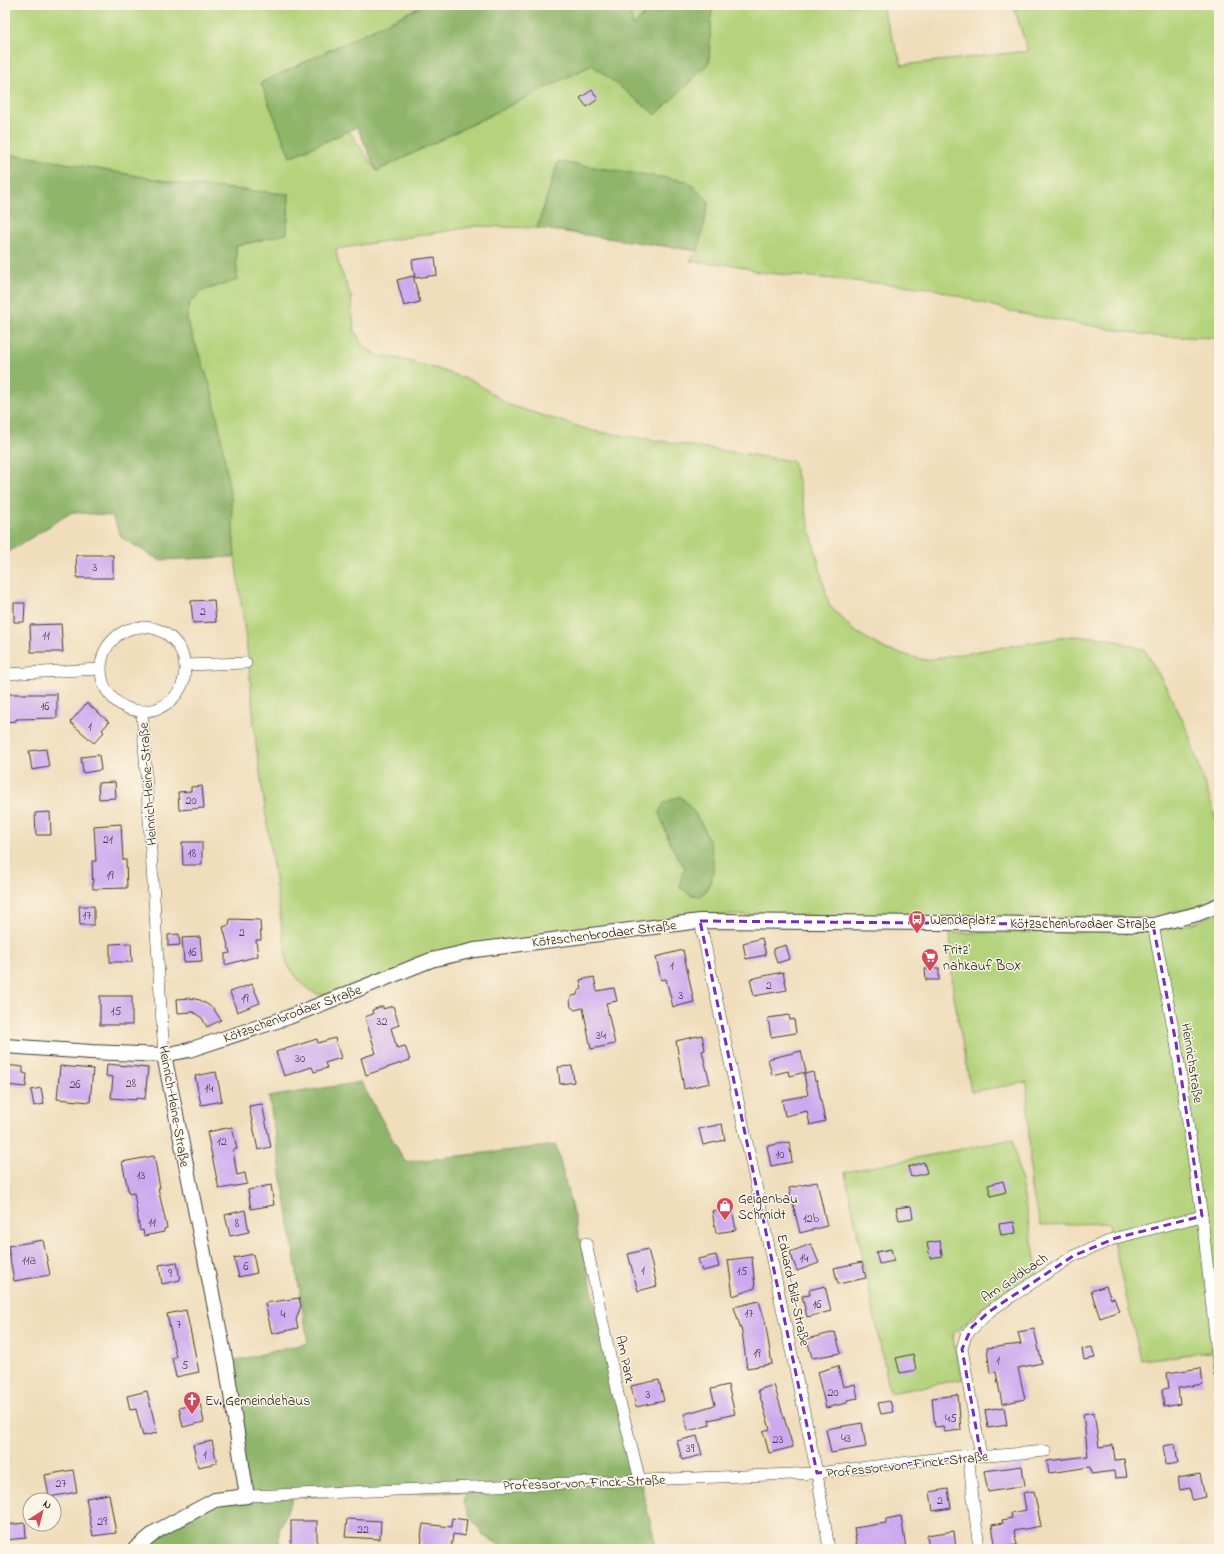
<svg xmlns="http://www.w3.org/2000/svg" width="1224" height="1554" viewBox="0 0 1224 1554" font-family="'Indie Flower',sans-serif">
  <style>
    .green { fill: #b4d37b; stroke: #68784c; fill-rule: evenodd }
    .forest { fill: #8fb56b; stroke: #566844 }
    .building { fill: #cea9ef }
    .lines { fill: none; stroke-linecap: round; stroke-linejoin: round }
    .minor-casing { stroke: #3c3934; stroke-width: 12 }
    .tertiary-casing { stroke: #3c3934; stroke-width: 16 }
    .minor { stroke: #fff; stroke-width: 11 }
    .tertiary { stroke: #fff; stroke-width: 14 }
    .marked { fill: none; stroke: #7b2cbf; stroke-width: 3; stroke-dasharray: 8 5; stroke-linejoin: round }
    .labels { text-anchor: middle; stroke-width: 3; stroke-linejoin: round; paint-order: stroke }
    .number-label { font-size: 12px; fill: #483f51 }
    .street-label { font-size: 14px; fill: #1c1c1c; stroke: #fcf5e5 }
    .poi-label { font-size: 14px; fill: #1c1c1c; stroke: #fcf5e5; text-anchor: start }
  </style>
  <rect width="100%" height="100%" fill="#fcf5e5"/>
  <filter id="ink" filterUnits="userSpaceOnUse"><feTurbulence type="fractalNoise" baseFrequency=".025" numOctaves="2"/><feDisplacementMap in="SourceGraphic" scale="8" xChannelSelector="R" yChannelSelector="G"/><feConvolveMatrix kernelMatrix="1 2 1 2 8 2 1 2 1" color-interpolation-filters="sRGB"/></filter>
  <filter id="wash" filterUnits="userSpaceOnUse"><feTurbulence type="fractalNoise" baseFrequency=".012" numOctaves="4" result="noise"/><feDisplacementMap in="SourceGraphic" scale="16" xChannelSelector="R" yChannelSelector="G"/><feGaussianBlur stdDeviation="0.9" result="paint"/><feColorMatrix in="noise" values="0 0 0 0 0 0 0 0 0 0 0 0 0 0 0 0 0 1.4 0 .05"/><feComposite in="paint" operator="in"/></filter>
  <g filter="url(#wash)">
    <rect width="100%" height="100%" fill="#f0ddbb"/>
    <!-- green -->
    <g class="green">
      <path d="M5,5H424L261,83L290,157L349,131L377,171L592,65L709,63L712,5H881L902,65L1028,51L1013,5H1219V338L1152,336L1022,314L931,288L758,272L740,266L690,261L698,251L687,181L558,162L537,228L477,226L336,249L339,266L351,296L354,329L363,346L379,356L392,357L435,368L475,382L509,405L593,431L793,461L829,605L854,631L887,650L925,660L1072,636L1107,638L1145,650L1170,694L1188,732L1219,828V899C1188,912 1157,917 1124,918L710,915L538,938L323,995C305,993 297,977 287,964L256,745L248,656L235,557L231,499L211,388L187,321L189,304L202,291L237,280L236,246L287,233L289,194L188,185L37,158L5,154ZM685,870L712,874L708,889L701,896L682,873Z"/>
      <polygon points="629,5 653,5 633,27"/>
      <polygon points="1219,913 1219,1351 1141,1360 1109,1223 1041,1225 1031,1189 1027,1082 971,1092 953,991 950,933 1160,931 1191,924"/>
      <polygon points="1013,1139 1038,1273 1007,1292 994,1297 953,1334 954,1348 963,1379 890,1393 845,1172"/>
    </g>
    <!-- forest -->
    <g class="forest">
      <polygon points="424,5 629,5 633,27 653,5 712,5 709,63 656,115 592,65 377,171 357,127 290,157 261,83"/>
      <polygon points="5,154 37,158 188,185 289,194 287,234 236,246 237,280 202,291 189,304 187,321 211,388 220,430 231,499 235,557 159,560 122,538 112,516 72,512 5,554"/>
      <polygon points="558,162 687,181 709,201 698,251 537,228"/>
      <path d="M680,796C704,818 729,869 701,896L691,895L680,888L682,873L685,869L671,846L659,813L664,803Z"/>
      <polygon points="361,1082 405,1162 556,1145 657,1549 506,1549 483,1535 468,1513 464,1503 466,1492 293,1497 279,1531 279,1549 137,1549 215,1500 247,1496 226,1363 308,1343 269,1097"/>
    </g>
    <g id="blocks">
      <!-- building -->
      <g class="building">
        <polygon points="592,90 598,99 587,107 580,98"/>
        <polygon points="435,257 437,275 415,278 412,260"/>
        <polygon points="413,276 420,302 404,306 397,280"/>
        <polygon points="76,555 113,555 113,578 77,578"/>
        <polygon points="214,600 216,622 193,623 191,601"/>
        <polygon points="14,603 25,603 24,622 14,622"/>
        <polygon points="61,624 63,652 31,652 30,625"/>
        <polygon points="5,694 57,694 57,718 16,719 16,721 5,722"/>
        <polygon points="87,703 109,722 102,730 104,732 94,743 70,722"/>
        <polygon points="46,749 49,767 32,770 29,751"/>
        <polygon points="99,755 101,770 83,773 81,757"/>
        <polygon points="115,782 116,798 99,799 98,783"/>
        <polygon points="202,786 204,808 179,810 178,792 191,791 191,787"/>
        <polygon points="50,812 51,835 36,835 35,813"/>
        <polygon points="121,824 123,860 126,860 127,888 93,889 92,861 96,861 94,826"/>
        <polygon points="182,842 202,842 202,865 183,865"/>
        <polygon points="79,906 94,906 94,925 80,925"/>
        <polygon points="230,919 260,920 261,940 256,940 258,956 225,965 225,954 230,953 223,927 229,925"/>
        <polygon points="179,934 180,945 168,946 168,935"/>
        <polygon points="200,937 202,961 184,962 182,938"/>
        <polygon points="762,938 766,955 746,959 743,943"/>
        <polygon points="131,943 132,962 110,962 110,944"/>
        <polygon points="786,945 790,959 777,963 773,949"/>
        <polygon points="683,950 694,1002 673,1007 666,979 661,980 656,957"/>
        <polygon points="939,968 939,980 926,980 925,969"/>
        <polygon points="783,972 787,990 754,996 750,979"/>
        <polygon points="594,977 597,991 614,988 617,1001 606,1003 615,1044 591,1049 583,1008 575,1010 571,1007 570,1000 572,996 577,995 578,991 582,989 580,980"/>
        <polygon points="252,984 260,1003 237,1012 230,992"/>
        <rect x="100" y="996" width="32" height="29"/>
        <polygon points="190,998 200,1000 213,1008 221,1020 207,1027 202,1018 193,1012 178,1013 177,999"/>
        <polygon points="383,1006 383,1009 393,1006 399,1025 391,1028 397,1048 405,1046 410,1060 366,1075 361,1058 376,1053 365,1017 373,1014 372,1010"/>
        <polygon points="789,1015 790,1020 794,1019 796,1033 771,1037 768,1018"/>
        <polygon points="702,1035 705,1050 702,1051 710,1083 684,1089 676,1041"/>
        <polygon points="335,1038 341,1058 325,1063 327,1068 314,1072 312,1067 284,1076 276,1052 317,1039 318,1043"/>
        <polygon points="801,1051 806,1072 789,1076 788,1071 772,1075 768,1059"/>
        <polygon points="107,1064 148,1068 145,1099 136,1098 136,1100 111,1098 113,1077 106,1076"/>
        <polygon points="5,1065 23,1067 23,1073 27,1074 26,1087 5,1085"/>
        <polygon points="60,1066 93,1069 90,1102 57,1099"/>
        <polygon points="572,1066 574,1082 560,1084 558,1067"/>
        <polygon points="216,1072 222,1101 201,1105 195,1076"/>
        <polygon points="813,1072 815,1081 817,1081 825,1121 810,1125 807,1111 785,1116 782,1100 808,1095 804,1074"/>
        <polygon points="41,1088 44,1104 34,1106 31,1090"/>
        <polygon points="262,1104 271,1147 258,1150 249,1106"/>
        <polygon points="722,1124 725,1140 703,1145 699,1129"/>
        <polygon points="232,1127 237,1149 233,1150 237,1175 245,1173 247,1184 219,1189 207,1132"/>
        <polygon points="789,1142 792,1162 771,1166 767,1146"/>
        <polygon points="154,1156 160,1188 158,1188 167,1228 164,1229 164,1232 144,1236 143,1230 140,1231 134,1193 129,1194 122,1162"/>
        <polygon points="924,1162 927,1173 911,1177 908,1167"/>
        <polygon points="1003,1181 1006,1192 991,1196 988,1185"/>
        <polygon points="817,1182 827,1226 800,1233 789,1188"/>
        <polygon points="271,1185 274,1205 251,1209 248,1190"/>
        <polygon points="911,1206 913,1218 899,1220 896,1208"/>
        <polygon points="732,1208 736,1230 716,1233 712,1211"/>
        <polygon points="245,1210 249,1232 230,1236 225,1215"/>
        <polygon points="1014,1222 1016,1233 1001,1235 999,1224"/>
        <polygon points="43,1240 50,1275 14,1281 8,1246"/>
        <polygon points="940,1241 942,1256 930,1258 927,1243"/>
        <polygon points="811,1244 819,1263 797,1271 790,1252"/>
        <polygon points="648,1249 657,1286 638,1291 628,1254"/>
        <polygon points="891,1249 894,1261 879,1264 876,1252"/>
        <polygon points="253,1254 257,1273 239,1277 234,1258"/>
        <polygon points="716,1255 719,1267 702,1271 698,1259"/>
        <polygon points="752,1257 755,1288 733,1296 728,1260"/>
        <polygon points="177,1262 180,1280 162,1284 159,1265"/>
        <polygon points="862,1262 866,1278 838,1284 834,1268"/>
        <polygon points="825,1286 831,1311 807,1317 802,1296 810,1295 809,1290"/>
        <polygon points="1106,1286 1111,1299 1114,1298 1119,1311 1100,1318 1091,1291"/>
        <polygon points="299,1298 301,1306 296,1320 298,1328 272,1334 265,1303"/>
        <polygon points="759,1301 765,1321 772,1364 747,1368 742,1332 734,1307"/>
        <polygon points="186,1310 199,1372 176,1377 172,1358 176,1357 167,1314"/>
        <polygon points="1034,1329 1042,1363 1018,1368 1025,1399 1002,1404 996,1372 990,1373 987,1348 1021,1344 1018,1332"/>
        <polygon points="835,1332 841,1353 812,1358 807,1339"/>
        <polygon points="1092,1347 1095,1358 1084,1360 1082,1349"/>
        <polygon points="913,1354 916,1370 900,1373 896,1358"/>
        <polygon points="838,1366 843,1387 855,1384 858,1398 847,1400 847,1403 826,1408 817,1372"/>
        <polygon points="1201,1368 1203,1384 1178,1388 1180,1404 1164,1407 1162,1389 1169,1388 1167,1373"/>
        <polygon points="659,1380 664,1401 636,1407 631,1386"/>
        <polygon points="728,1385 735,1414 709,1420 710,1425 688,1431 684,1414 715,1405 711,1389"/>
        <polygon points="774,1385 793,1447 769,1453 763,1431 770,1429 758,1390"/>
        <polygon points="147,1391 157,1433 143,1436 136,1409 130,1410 127,1396"/>
        <polygon points="958,1395 961,1430 944,1432 943,1426 935,1427 932,1398"/>
        <polygon points="890,1401 893,1412 881,1414 878,1403"/>
        <polygon points="200,1403 204,1422 183,1427 179,1408"/>
        <polygon points="1004,1407 1007,1425 988,1428 985,1410"/>
        <polygon points="1094,1412 1099,1447 1113,1445 1115,1460 1124,1459 1127,1477 1115,1478 1114,1471 1091,1474 1090,1467 1049,1473 1047,1461 1088,1456 1083,1414"/>
        <polygon points="862,1423 866,1447 831,1453 826,1429"/>
        <polygon points="697,1436 702,1455 682,1460 677,1441"/>
        <polygon points="212,1441 217,1463 198,1467 193,1445"/>
        <polygon points="1175,1444 1178,1463 1166,1465 1163,1446"/>
        <polygon points="1022,1466 1025,1486 988,1492 984,1471"/>
        <polygon points="73,1470 77,1492 49,1497 45,1475"/>
        <polygon points="1200,1474 1205,1497 1192,1500 1190,1488 1180,1490 1178,1478"/>
        <polygon points="948,1489 951,1508 933,1511 930,1492"/>
        <polygon points="1034,1491 1041,1526 1014,1531 1017,1545 996,1549 992,1525 1003,1523 1002,1520 1012,1518 1011,1513 1026,1510 1023,1493"/>
        <polygon points="109,1494 116,1533 93,1536 86,1498"/>
        <polygon points="901,1516 906,1549 857,1549 854,1528 886,1523 886,1519"/>
        <polygon points="452,1518 467,1520 465,1536 453,1534 451,1549 424,1549 424,1546 421,1546 422,1538 421,1537 423,1524 451,1527"/>
        <polygon points="347,1519 381,1521 380,1539 345,1537"/>
        <rect x="291" y="1521" width="26" height="28"/>
        <polygon points="25,1523 26,1538 5,1540 5,1525"/>
        <polygon points="954,1531 956,1549 929,1549 927,1535"/>
      </g>
    </g>
  </g>
  <g filter="url(#ink)">
    <use href="#blocks" fill-opacity="0" stroke="#3c3934" stroke-width="1"/>
    <g class="lines">
      <defs>
        <g id="minor">
          <circle cx="143" cy="669" r="42"/>
          <polyline points="185,665 246,663"/>
          <polyline points="5,674 100,669"/>
          <polyline points="142,711 164,1055"/>
          <polyline points="700,921 817,1473 829,1549"/>
          <polyline points="1153,925 1176,1043 1202,1216 1219,1373"/>
          <polyline points="586,1243 618,1394 640,1480"/>
          <polyline points="968,1455 979,1549"/>
          <polyline points="981,1456 962,1349 966,1335 990,1311 1073,1256 1116,1238 1202,1216"/>
          <polyline points="247,1496 817,1473 968,1455 989,1456 1046,1451"/>
        </g>
        <g id="tertiary">
          <polyline points="5,1046 91,1052 164,1055 189,1050 289,1017 431,960 475,950 700,921 1153,925 1197,914 1219,905"/>
          <polyline points="135,1549 157,1531 215,1500 247,1496 226,1363 164,1055"/>
        </g>
      </defs>
      <!-- minor casing -->
      <use href="#minor" class="minor-casing"/>
      <!-- tertiary casing -->
      <use href="#tertiary" class="tertiary-casing"/>
      <!-- minor -->
      <use href="#minor" class="minor"/>
      <!-- tertiary -->
      <use href="#tertiary" class="tertiary"/>
    </g>
  </g>
  <!-- marked area -->
  <path class="marked" d="M700,921L1153,925L1176,1043L1202,1216L1116,1238L1073,1256L990,1311L972,1327L962,1349L981,1456L817,1473Z"/>
  <!-- icons -->
  <defs>
    <symbol id="bus-pin" viewBox="-11 -11 22 30"><path d="M0 17L-7.5 6A9.5 9.5 0 1 1 7.5 6Z" fill="#d1495b" stroke="#fcf5e5"/><path d="M-5-6H5V4H4V6H2V4H-2V6H-4V4H-5ZM-3.5-4V0h7V-4ZM-3.5 1.2v1.5H-2V1.2ZM2 1.2v1.5H3.5V1.2Z" fill="#fff"/></symbol>
    <symbol id="supermarket-pin" viewBox="-11 -11 22 30"><path d="M0 17L-7.5 6A9.5 9.5 0 1 1 7.5 6Z" fill="#d1495b" stroke="#fcf5e5"/><path d="M-6-5.5h2.5l.6 2H6L4.5 2H-2.5L-4.4-4H-6ZM-1.5 3.2a1.3 1.3 0 1 0 .1 0ZM3 3.2a1.3 1.3 0 1 0 .1 0Z" fill="#fff"/></symbol>
    <symbol id="shop-pin" viewBox="-11 -11 22 30"><path d="M0 17L-7.5 6A9.5 9.5 0 1 1 7.5 6Z" fill="#d1495b" stroke="#fcf5e5"/><path d="M-5-2.5h2.3a2.7 3.5 0 0 1 5.4 0H5L5.5 6h-11ZM-1.5-2.5h3a1.5 2.3 0 0 0-3 0Z" fill="#fff"/></symbol>
    <symbol id="church-pin" viewBox="-11 -11 22 30"><path d="M0 17L-7.5 6A9.5 9.5 0 1 1 7.5 6Z" fill="#d1495b" stroke="#fcf5e5"/><path d="M-1.2-6h2.4v3.5h3.3v2.4h-3.3V6h-2.4V-.1h-3.3v-2.4h3.3Z" fill="#fff"/></symbol>
  </defs>
  <g fill-rule="evenodd">
    <use href="#bus-pin" x="907" y="909" width="20" height="27"/>
    <use href="#supermarket-pin" x="920" y="947" width="20" height="27"/>
    <use href="#shop-pin" x="715" y="1196" width="20" height="27"/>
    <use href="#church-pin" x="182" y="1390" width="20" height="27"/>
  </g>
  <g class="labels">
    <!-- number labels -->
    <g class="number-label">
      <text x="95" y="571">3</text>
      <text x="203" y="615">2</text>
      <text x="46" y="639">11</text>
      <text x="45" y="710">16</text>
      <text x="90" y="730">1</text>
      <text x="191" y="804">20</text>
      <text x="108" y="843">21</text>
      <text x="192" y="857">18</text>
      <text x="110" y="879">19</text>
      <text x="87" y="919">17</text>
      <text x="242" y="936">2</text>
      <text x="192" y="956">16</text>
      <text x="672" y="969">1</text>
      <text x="769" y="989">2</text>
      <text x="681" y="999">3</text>
      <text x="245" y="1002">19</text>
      <text x="116" y="1015">15</text>
      <text x="382" y="1025">32</text>
      <text x="601" y="1039">34</text>
      <text x="300" y="1062">30</text>
      <text x="131" y="1087">28</text>
      <text x="75" y="1088">26</text>
      <text x="209" y="1092">14</text>
      <text x="222" y="1145">12</text>
      <text x="780" y="1158">10</text>
      <text x="141" y="1179">13</text>
      <text x="811" y="1222">12b</text>
      <text x="152" y="1226">11</text>
      <text x="237" y="1227">8</text>
      <text x="804" y="1262">14</text>
      <text x="29" y="1264">11a</text>
      <text x="246" y="1270">6</text>
      <text x="643" y="1274">1</text>
      <text x="742" y="1275">15</text>
      <text x="170" y="1277">9</text>
      <text x="817" y="1308">16</text>
      <text x="749" y="1317">17</text>
      <text x="283" y="1318">4</text>
      <text x="179" y="1328">7</text>
      <text x="757" y="1357">19</text>
      <text x="998" y="1364">1</text>
      <text x="185" y="1369">5</text>
      <text x="833" y="1396">20</text>
      <text x="648" y="1398">3</text>
      <text x="951" y="1422">45</text>
      <text x="846" y="1442">43</text>
      <text x="778" y="1443">23</text>
      <text x="690" y="1452">39</text>
      <text x="205" y="1458">1</text>
      <text x="61" y="1487">27</text>
      <text x="940" y="1504">2</text>
      <text x="102" y="1525">29</text>
      <text x="363" y="1533">22</text>
    </g>
    <!-- street labels -->
    <g class="street-label">
      <text transform="translate(147 784) rotate(-94)" y="5">Heinrich-Heine-Straße</text>
      <text x="1083" y="928">Kötzschenbrodaer Straße</text>
      <text transform="translate(604 933) rotate(-7)" y="5">Kötzschenbrodaer Straße</text>
      <text transform="translate(292 1013) rotate(-20)" y="5">Kötzschenbrodaer Straße</text>
      <text transform="translate(1193 1063) rotate(81)" y="5">Heinrichstraße</text>
      <text transform="translate(175 1106) rotate(80)" y="5">Heinrich-Heine-Straße</text>
      <text transform="translate(1014 1277) rotate(-34)" y="5">Am Goldbach</text>
      <text transform="translate(794 1290) rotate(78)" y="5">Eduard-Bilz-Straße</text>
      <text transform="translate(626 1359) rotate(78)" y="5">Am Park</text>
      <text transform="translate(907 1464) rotate(-6)" y="5">Professor-von-Finck-Straße</text>
      <text transform="translate(584 1482) rotate(-2)" y="5">Professor-von-Finck-Straße</text>
    </g>
    <!-- poi labels -->
    <g class="poi-label">
      <text x="930" y="924">Wendeplatz</text>
      <text x="943" y="954">Fritz'<tspan x="943" dy="16">nahkauf BOX</tspan></text>
      <text x="738" y="1203">Geigenbau<tspan x="738" dy="16">Schmidt</tspan></text>
      <text x="205" y="1405">Ev. Gemeindehaus</text>
    </g>
  </g>
  <!-- margin -->
  <rect width="1224" height="1554" fill="none" stroke="#fcf5e5" stroke-width="20"/>
  <!-- north arrow -->
  <g transform="translate(42 1512) rotate(36)"><circle r="19" fill="#fcf5e5" stroke="#a29e95"/>
  <path d="M0-3L7 15L0 10L-7 15Z" fill="#d1495b"/>
  <text y="-6" font-size="11" font-weight="bold" text-anchor="middle" fill="#1c1c1c">N</text>
  </g>
</svg>
